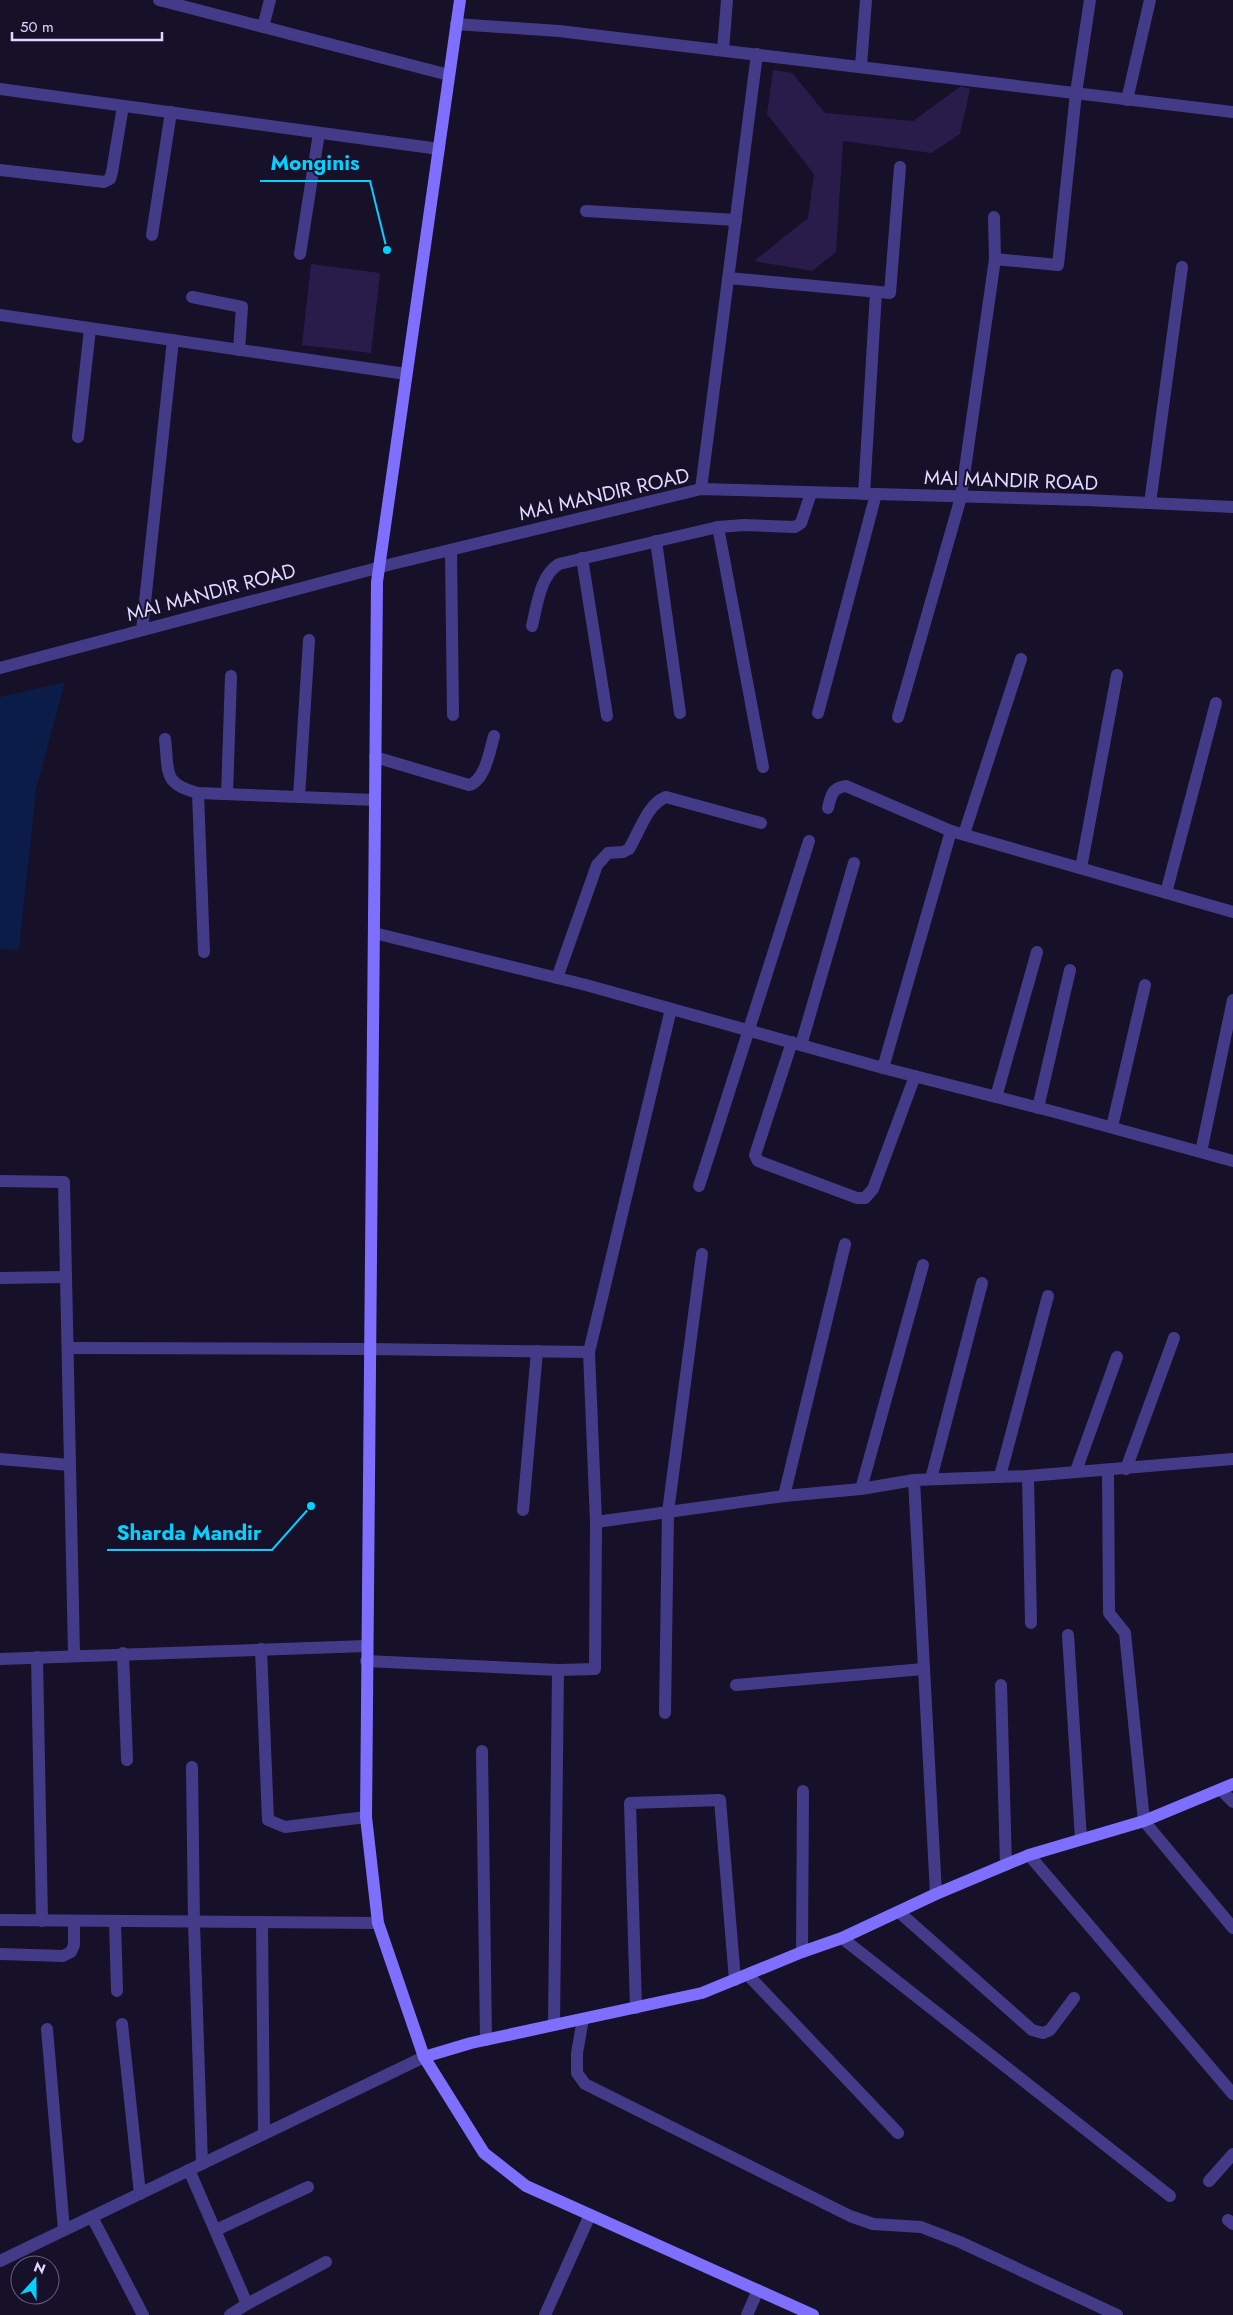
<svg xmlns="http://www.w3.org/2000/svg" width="1233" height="2315" viewBox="0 0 1233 2315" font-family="Jost,sans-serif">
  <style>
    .water { fill: #0a1c47 }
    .building { fill: #291c4a }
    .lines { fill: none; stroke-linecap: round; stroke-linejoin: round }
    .street { stroke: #443b88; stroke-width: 12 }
    .secondary { stroke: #7e6fff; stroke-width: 12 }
    .labels { text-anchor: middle; stroke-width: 4; stroke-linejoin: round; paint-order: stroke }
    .street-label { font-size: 20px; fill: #dfd8ff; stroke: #161029 }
    .leader { fill: none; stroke: #04d1ff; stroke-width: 2 }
    .callout-dot { fill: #04d1ff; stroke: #161029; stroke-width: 2 }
    .callout-label { font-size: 21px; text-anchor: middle; font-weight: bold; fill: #04d1ff; stroke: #161029; stroke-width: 4; stroke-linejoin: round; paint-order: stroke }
  </style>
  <rect width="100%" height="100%" fill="#161029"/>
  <!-- water -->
  <polygon class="water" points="65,682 36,790 19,950 0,949 0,697"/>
  <!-- building -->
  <g class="building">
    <polygon points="773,70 792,73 825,113 913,121 961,86 970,89 960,134 931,153 843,141 836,252 812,271 754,261 808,218 814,174 767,114"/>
    <polygon points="311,264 380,273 371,353 302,345"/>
  </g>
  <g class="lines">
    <!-- street -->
    <g class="street">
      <polyline points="159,0 449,75"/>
      <polyline points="456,24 559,31 1233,112"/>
      <polyline points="263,27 270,0"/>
      <polyline points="723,50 727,0"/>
      <polyline points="861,66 866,0"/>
      <polyline points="0,89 439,149"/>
      <polyline points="1127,100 1150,0"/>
      <polyline points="0,170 104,182 110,179 112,172 123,106"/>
      <polyline points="586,211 736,220"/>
      <polyline points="994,217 995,259"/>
      <polyline points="152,235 171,112"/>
      <polyline points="300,254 319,133"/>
      <polyline points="728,278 890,293 900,167"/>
      <polyline points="192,297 242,307 239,350"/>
      <polyline points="0,315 406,374"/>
      <polyline points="78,437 90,329"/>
      <polyline points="701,489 757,54"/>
      <polyline points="864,494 876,292"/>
      <polyline points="1150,503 1182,267"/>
      <polyline points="718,527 763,767"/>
      <polyline points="656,541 680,713"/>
      <polyline points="451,550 453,715"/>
      <polyline points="582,558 607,716"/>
      <path d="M532,626C537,606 540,575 559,564L718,527L744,525L795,527L801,523L811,493"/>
      <polyline points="142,630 173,340"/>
      <polyline points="0,668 392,564 701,489 1086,500 1233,507"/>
      <polyline points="818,713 876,494"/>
      <polyline points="898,717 961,497 995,259 1058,265 1076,93 1090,0"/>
      <path d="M165,739C169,772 162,784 198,793L375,800"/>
      <path d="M375,757L469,785C485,781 490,750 494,736"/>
      <polyline points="198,793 204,952"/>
      <polyline points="227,794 231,676"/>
      <polyline points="299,797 309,640"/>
      <path d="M828,808C831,795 832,788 846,786L951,831"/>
      <polyline points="964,834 1021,659"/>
      <polyline points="1081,868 1117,675"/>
      <polyline points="1166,893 1216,703"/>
      <polyline points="374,933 586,985 883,1068 1055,1112 1233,1161"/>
      <path d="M557,978L597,865L608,853L623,852L629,849C639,833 647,804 666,797L761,823"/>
      <polyline points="671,1009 589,1352 596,1522 784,1496 861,1489 914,1480"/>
      <polyline points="792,1042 755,1155 758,1161 857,1198 865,1198 873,1189 915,1076"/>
      <polyline points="801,1045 854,863"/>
      <polyline points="883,1068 951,831 1233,912"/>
      <polyline points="996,1097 1037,952"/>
      <polyline points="1038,1108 1070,970"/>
      <polyline points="1112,1127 1145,985"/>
      <polyline points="1201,1152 1233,1000"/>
      <polyline points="0,1181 64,1182 74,1654"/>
      <polyline points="699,1186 809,841"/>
      <polyline points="0,1278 66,1277"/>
      <polyline points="68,1348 369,1349 589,1352"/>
      <polyline points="0,1459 70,1465"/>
      <polyline points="1126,1469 1174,1338"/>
      <polyline points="1108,1470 1109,1613 1125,1633 1144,1821 1233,1928"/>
      <polyline points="1076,1471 1117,1357"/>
      <polyline points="1000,1476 1048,1296"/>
      <polyline points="1028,1476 1031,1623"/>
      <polyline points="931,1479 982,1283"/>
      <polyline points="861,1489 923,1265"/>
      <polyline points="784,1496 845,1244"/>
      <polyline points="523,1510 537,1351"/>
      <polyline points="1068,1635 1081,1839"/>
      <polyline points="261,1649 268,1820 285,1827 366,1817"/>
      <polyline points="123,1653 127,1760"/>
      <polyline points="37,1657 42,1921"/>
      <polyline points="0,1659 366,1646"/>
      <polyline points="366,1661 558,1670 595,1669 596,1522"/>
      <polyline points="736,1685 924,1669"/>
      <polyline points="1001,1685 1006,1865"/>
      <polyline points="665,1713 668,1512 702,1254"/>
      <polyline points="482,1751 486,2040"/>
      <polyline points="192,1767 194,1923 202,2164"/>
      <polyline points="1221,1790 1233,1802"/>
      <polyline points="1029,1855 1233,2094"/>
      <polyline points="936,1894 914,1480 1028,1476 1233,1459"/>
      <polyline points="899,1912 1032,2030 1043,2033 1050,2030 1074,1998"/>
      <polyline points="0,1920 378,1923"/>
      <polyline points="115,1922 117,1991"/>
      <polyline points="262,1923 264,2134"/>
      <polyline points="842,1938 1170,2196"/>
      <polyline points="802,1952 803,1791"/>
      <polyline points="0,1954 63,1956 71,1952 74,1945 74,1922"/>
      <polyline points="748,1975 898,2133"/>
      <polyline points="636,2008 630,1803 720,1800 735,1980"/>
      <polyline points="583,2019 577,2053 577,2073 585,2084 850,2216 873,2224 921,2227 960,2242 1117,2315"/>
      <polyline points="122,2024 140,2194"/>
      <polyline points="554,2025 558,1670"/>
      <polyline points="47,2029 64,2230"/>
      <polyline points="189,2170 247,2304"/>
      <polyline points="1209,2181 1233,2154"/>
      <polyline points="92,2217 143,2315"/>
      <polyline points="1228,2220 1233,2224"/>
      <polyline points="216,2230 308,2187"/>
      <polyline points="0,2261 424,2057"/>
      <polyline points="230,2315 247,2304 326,2262"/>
      <polyline points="545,2315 590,2215"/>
      <polyline points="747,2315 758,2290"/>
    </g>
    <!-- secondary -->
    <g class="secondary">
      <polyline points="460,0 377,582 366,1817 378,1923 424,2057 484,2153 526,2186 813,2315"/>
      <polyline points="424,2057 471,2043 702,1993 802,1952 842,1938 936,1894 1029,1855 1144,1821 1233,1784"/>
    </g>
  </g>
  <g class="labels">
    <!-- street labels -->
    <g class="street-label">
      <text transform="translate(1011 480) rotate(2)" y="7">MAI MANDIR ROAD</text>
      <text transform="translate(604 494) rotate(-13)" y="7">MAI MANDIR ROAD</text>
      <text transform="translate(211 592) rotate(-15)" y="7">MAI MANDIR ROAD</text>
    </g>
  </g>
  <!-- callouts -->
  <path class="leader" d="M387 250L370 181H260M311 1506L272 1550H107"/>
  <g class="callout-dot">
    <circle cx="387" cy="250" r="5"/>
    <circle cx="311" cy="1506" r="5"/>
  </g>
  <g class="callout-label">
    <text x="315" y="170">Monginis</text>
    <text x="189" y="1540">Sharda Mandir</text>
  </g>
  <!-- north arrow -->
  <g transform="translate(35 2280) rotate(21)"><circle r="24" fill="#161029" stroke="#66607f"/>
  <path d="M0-4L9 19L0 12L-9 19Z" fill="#04d1ff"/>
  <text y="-8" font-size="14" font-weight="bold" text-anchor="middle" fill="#dfd8ff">N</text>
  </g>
  <!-- scale -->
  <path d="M12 32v8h150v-8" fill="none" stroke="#dfd8ff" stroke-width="2.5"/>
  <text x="20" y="32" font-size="15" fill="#dfd8ff" stroke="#161029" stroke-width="4" paint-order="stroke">50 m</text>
</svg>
